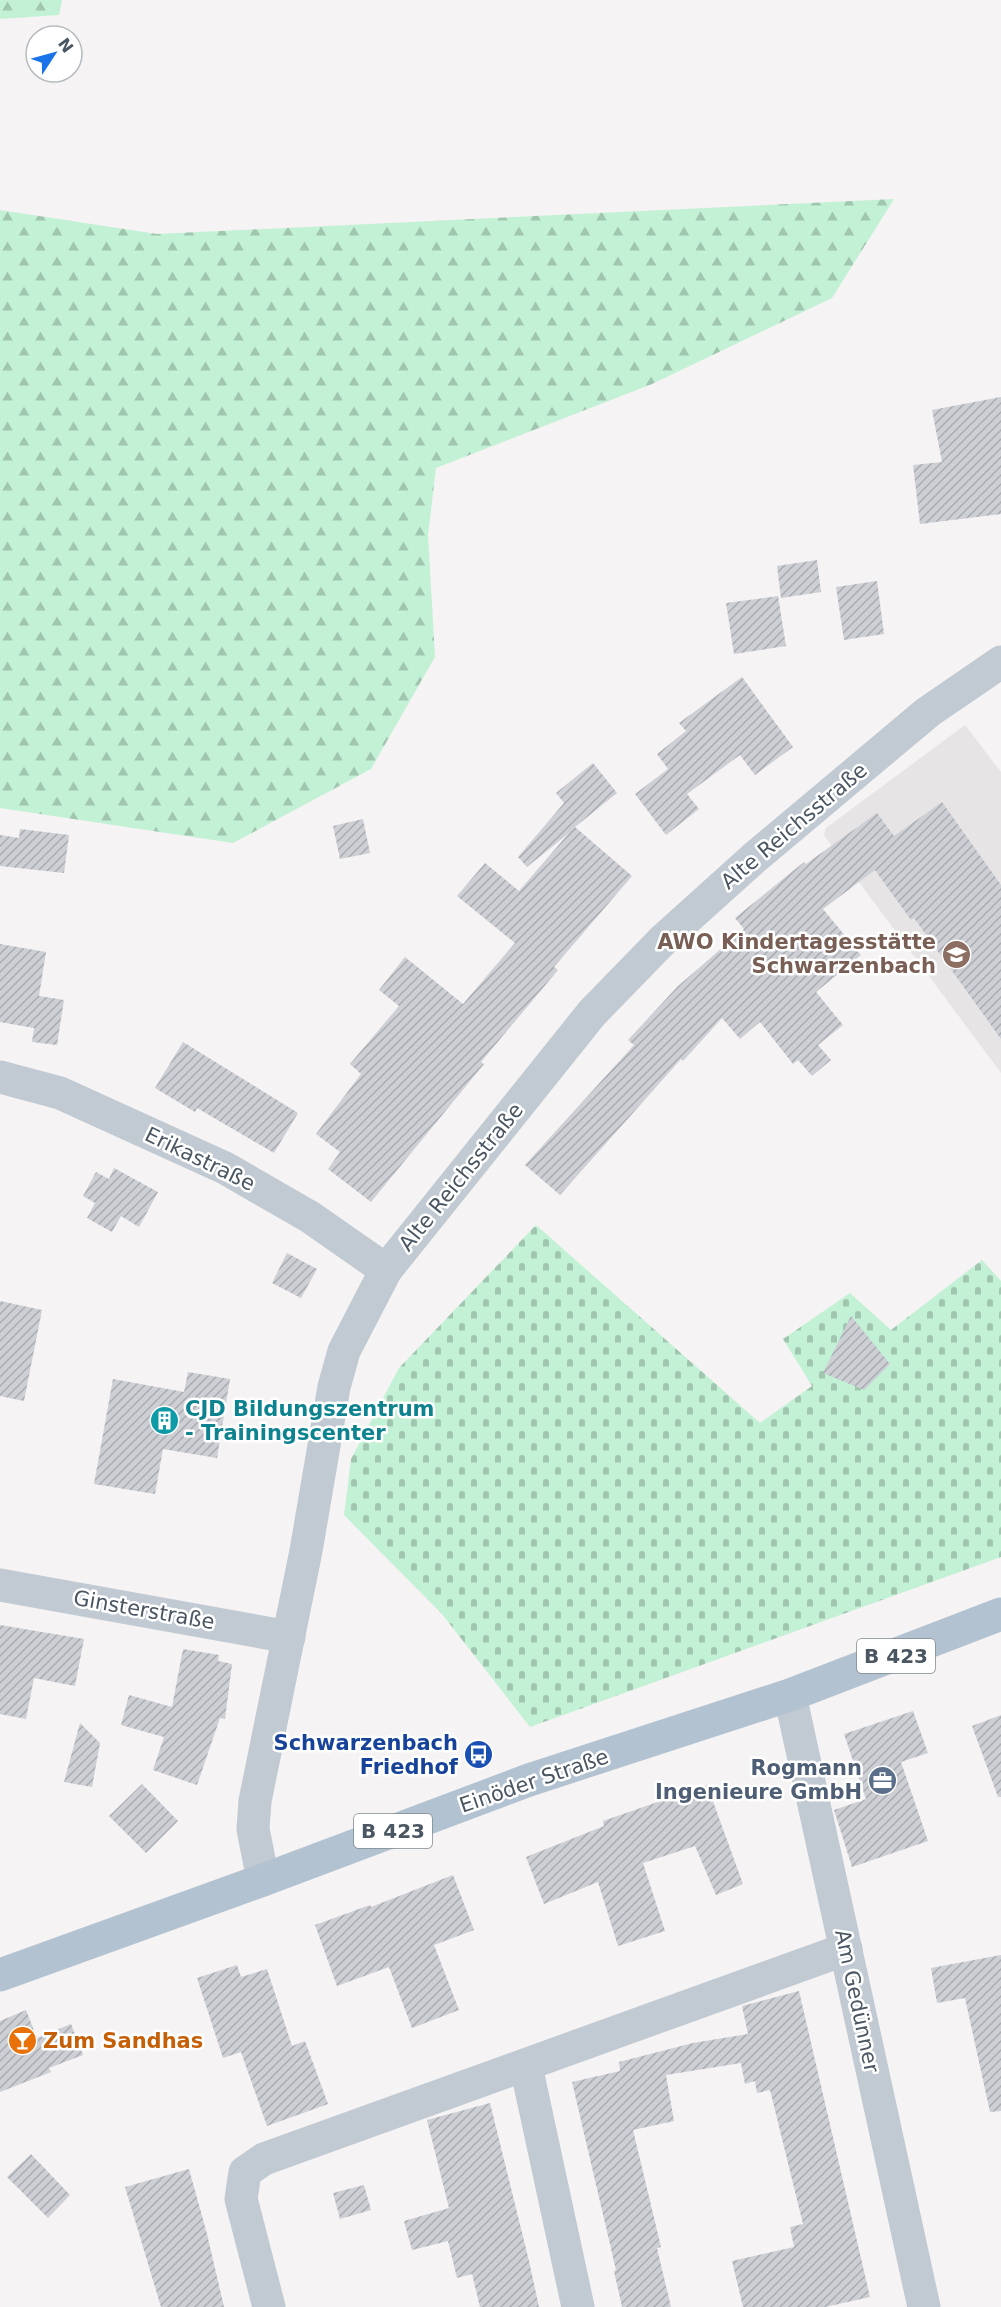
<svg xmlns="http://www.w3.org/2000/svg" width="1001" height="2307" viewBox="0 0 1001 2307" font-family="'DejaVu Sans',sans-serif">
  <style>
    .education { fill: #e6e4e5 }
    .forest { fill: url(#forest-firs) }
    .cemetery { fill: url(#cemetery-stones) }
    .building { fill: url(#building-hatch) }
    .lines { fill: none; stroke-linecap: round; stroke-linejoin: round }
    .street { stroke: #c1cad2; stroke-width: 33 }
    .primary { stroke: #b3c2d1; stroke-width: 33 }
    .labels { text-anchor: middle; stroke-width: 5; stroke-linejoin: round; paint-order: stroke }
    .shield { fill: #fff; stroke: #808990; stroke-width: 1.5 }
    .shield-label { font-size: 20px; font-weight: bold; fill: #4a5661 }
    .street-label { font-size: 21px; fill: #4a5661; stroke: #fff }
    .education-label { font-size: 21px; font-weight: bold; fill: #785e54; stroke: #fff; text-anchor: end }
    .culture-label { font-size: 21px; font-weight: bold; fill: #0d838f; stroke: #fff; text-anchor: start }
    .transit-label { font-size: 21px; font-weight: bold; fill: #164399; stroke: #fff; text-anchor: end }
    .service-label { font-size: 21px; font-weight: bold; fill: #4e5e75; stroke: #fff; text-anchor: end }
    .food-label { font-size: 21px; font-weight: bold; fill: #c56008; stroke: #fff; text-anchor: start }
  </style>
  <defs>
    <pattern id="forest-firs" width="22" height="20" patternUnits="userSpaceOnUse" patternTransform="scale(1.5)"><rect width="22" height="20" fill="#c3f1d5"/><path d="M5 1l3.5 6h-7zM16 11l3.5 6h-7z" fill="#a0c6b0"/></pattern>
    <pattern id="cemetery-stones" width="16" height="16" patternUnits="userSpaceOnUse" patternTransform="scale(1.5)"><rect width="16" height="16" fill="#c3f1d5"/><path d="M2 7V4a2 2 0 0 1 4 0v3zM10 15v-3a2 2 0 0 1 4 0v3z" fill="#a0c6b0"/></pattern>
    <pattern id="building-hatch" width="6" height="6" patternUnits="userSpaceOnUse" patternTransform="scale(1.5)"><rect width="6" height="6" fill="#cdcfd5"/><path d="M-1 1l2-2M0 6l6-6M5 7l2-2" fill="none" stroke="#a8abb0"/></pattern>
  </defs>
  <rect width="100%" height="100%" fill="#f5f3f3"/>
  <!-- education -->
  <polygon class="education" points="965,725 1001,772 1001,1073 824,835 826,828"/>
  <!-- forest -->
  <g class="forest">
    <polygon points="0,0 62,0 59,15 0,19"/>
    <polygon points="894,199 832,298 652,384 436,468 428,535 435,657 371,769 233,843 0,808 0,210 157,234"/>
  </g>
  <!-- cemetery -->
  <polygon class="cemetery" points="536,1225 760,1423 812,1386 783,1339 850,1293 891,1330 982,1260 1001,1281 1001,1557 530,1727 442,1614 344,1515 351,1459 399,1368"/>
  <!-- building -->
  <g class="building">
    <polygon points="1001,397 1001,514 920,524 913,465 942,462 932,410"/>
    <polygon points="817,560 821,592 781,598 777,566"/>
    <polygon points="877,581 884,634 844,640 836,587"/>
    <polygon points="778,596 786,646 734,654 726,603"/>
    <polygon points="742,677 793,747 755,775 740,755 687,794 699,809 666,835 635,794 668,769 657,754 686,731 679,723"/>
    <polygon points="593,763 617,793 575,827 632,876 554,967 558,970 481,1062 484,1064 371,1202 328,1169 340,1152 316,1134 361,1074 350,1064 399,1006 379,990 405,957 463,1004 515,943 457,896 485,863 519,891 569,833 527,867 518,857 564,803 556,793"/>
    <polygon points="942,802 1001,885 1001,1039 914,918 911,920 875,870 823,909 861,955 816,992 843,1025 818,1045 831,1060 812,1076 798,1060 793,1064 760,1022 740,1039 722,1018 683,1061 681,1059 560,1195 525,1165 634,1045 628,1040 678,986 744,929 735,918 804,862 806,864 877,813 894,836"/>
    <polygon points="363,819 370,853 340,859 333,826"/>
    <polygon points="20,829 69,835 64,873 0,866 0,835 19,838"/>
    <polygon points="0,944 46,952 39,996 64,1000 57,1045 32,1042 34,1028 0,1022"/>
    <polygon points="183,1042 298,1113 274,1153 197,1108 195,1112 155,1088"/>
    <polygon points="114,1168 158,1192 139,1227 121,1216 112,1232 87,1218 95,1203 83,1196 96,1172 109,1179"/>
    <polygon points="287,1253 317,1269 301,1298 272,1283"/>
    <polygon points="0,1301 42,1310 24,1401 0,1396"/>
    <polygon points="851,1316 890,1364 864,1390 823,1373"/>
    <polygon points="188,1372 230,1379 217,1458 163,1449 155,1494 94,1484 113,1379 184,1392"/>
    <polygon points="0,1625 84,1639 75,1686 34,1678 26,1719 0,1714"/>
    <polygon points="183,1649 219,1655 218,1661 232,1664 225,1719 220,1718 197,1785 153,1770 164,1737 121,1725 129,1695 172,1707"/>
    <polygon points="913,1711 928,1753 901,1762 928,1841 852,1867 834,1810 866,1799 844,1734"/>
    <polygon points="1001,1715 1001,1797 998,1797 972,1726"/>
    <polygon points="80,1723 100,1743 92,1787 64,1782"/>
    <polygon points="142,1784 178,1821 146,1853 109,1816"/>
    <polygon points="707,1785 743,1884 716,1895 695,1846 643,1863 665,1931 618,1946 598,1882 544,1904 526,1857 604,1826 603,1821"/>
    <polygon points="453,1875 474,1930 434,1945 459,2010 412,2028 389,1967 337,1986 315,1925 370,1905 371,1907"/>
    <polygon points="1001,1955 1001,2111 990,2112 965,1998 937,2003 931,1968"/>
    <polygon points="237,1965 241,1977 267,1969 292,2046 305,2041 328,2104 267,2126 241,2052 223,2058 197,1978"/>
    <polygon points="799,1991 870,2297 825,2307 743,2307 732,2261 794,2247 790,2227 803,2224 770,2090 757,2093 755,2081 745,2084 741,2063 666,2075 674,2121 633,2130 661,2247 657,2248 671,2307 622,2307 614,2271 616,2270 572,2082 620,2071 619,2062 693,2043 748,2034 742,2006"/>
    <polygon points="26,2010 37,2038 71,2024 83,2055 49,2068 51,2072 0,2092 0,2021"/>
    <polygon points="490,2103 529,2261 539,2307 480,2307 472,2274 457,2278 448,2241 412,2250 404,2221 449,2208 427,2120"/>
    <polygon points="31,2154 70,2195 48,2218 7,2177"/>
    <polygon points="189,2169 207,2234 224,2307 161,2307 125,2187"/>
    <polygon points="364,2185 371,2210 340,2219 333,2193"/>
  </g>
  <g class="lines">
    <!-- street -->
    <g class="street">
      <polyline points="0,1077 60,1093 225,1168 310,1217 386,1270"/>
      <polyline points="0,1585 289,1637"/>
      <polyline points="790,1695 924,2307"/>
      <polyline points="263,1880 253,1829 255,1801 306,1551 334,1387 344,1351 386,1270 592,1013 663,940 754,858 928,712 1001,662"/>
      <polyline points="526,2066 578,2307"/>
      <polyline points="269,2307 241,2199 245,2172 264,2159 846,1949"/>
    </g>
    <!-- primary -->
    <polyline class="primary" points="0,1975 263,1880 529,1780 790,1695 1001,1614"/>
  </g>
  <!-- icons -->
  <defs>
    <symbol id="school-disc" viewBox="-11 -11 22 22"><circle r="9.5" fill="#8d6e63" stroke="#fff"/><path d="M0-5L7-2L0 1L-7-2ZM-4 1L0 2.5L4 1V4Q0 6-4 4Z" fill="#fff"/></symbol>
    <symbol id="building-disc" viewBox="-11 -11 22 22"><circle r="9.5" fill="#0f9aa8" stroke="#fff"/><path d="M-4-6H4V6H1V3H-1V6H-4ZM-2.5-4.3h1.7v1.8h-1.7ZM.8-4.3h1.7v1.8H.8ZM-2.5-1h1.7V.8h-1.7ZM.8-1h1.7V.8H.8Z" fill="#fff"/></symbol>
    <symbol id="bus-disc" viewBox="-11 -11 22 22"><circle r="9.5" fill="#1a4fb4" stroke="#fff"/><path d="M-5-6H5V4H4V6H2V4H-2V6H-4V4H-5ZM-3.5-4V0h7V-4ZM-3.5 1.2v1.5H-2V1.2ZM2 1.2v1.5H3.5V1.2Z" fill="#fff"/></symbol>
    <symbol id="office-disc" viewBox="-11 -11 22 22"><circle r="9.5" fill="#5c6f8a" stroke="#fff"/><path d="M-6-3h4V-5.5h4V-3h4V5H-6ZM-1-4.5V-3h2v-1.5ZM-6 0V1H6V0Z" fill="#fff"/></symbol>
    <symbol id="bar-disc" viewBox="-11 -11 22 22"><circle r="9.5" fill="#e8710a" stroke="#fff"/><path d="M-6-5H6L.8 .8V4.5H3.5V6h-7V4.5H-.8V.8Z" fill="#fff"/></symbol>
  </defs>
  <g fill-rule="evenodd">
    <use href="#school-disc" x="940" y="938" width="33" height="33"/>
    <use href="#building-disc" x="148" y="1404" width="33" height="33"/>
    <use href="#bus-disc" x="462" y="1738" width="33" height="33"/>
    <use href="#office-disc" x="866" y="1764" width="33" height="33"/>
    <use href="#bar-disc" x="6" y="2024" width="33" height="33"/>
  </g>
  <g class="labels">
    <!-- shield labels -->
    <g class="shield">
      <rect x="857" y="1639" width="78" height="34" rx="4.5"/>
      <rect x="354" y="1814" width="78" height="34" rx="4.5"/>
    </g>
    <g class="shield-label">
      <text x="896" y="1663">B 423</text>
      <text x="393" y="1838">B 423</text>
    </g>
    <!-- street labels -->
    <g class="street-label">
      <text transform="translate(794 826) rotate(-40)" y="7">Alte Reichsstraße</text>
      <text transform="translate(200 1159) rotate(26)" y="7">Erikastraße</text>
      <text transform="translate(461 1177) rotate(-51)" y="7">Alte Reichsstraße</text>
      <text transform="translate(144 1610) rotate(10)" y="7">Ginsterstraße</text>
      <text transform="translate(534 1781) rotate(-19)" y="7">Einöder Straße</text>
      <text transform="translate(857 2001) rotate(78)" y="7">Am Gedünner</text>
    </g>
    <!-- education labels -->
    <g class="education-label">
      <text x="936" y="949">AWO Kindertagesstätte<tspan x="936" dy="24">Schwarzenbach</tspan></text>
    </g>
    <!-- culture labels -->
    <g class="culture-label">
      <text x="185" y="1416">CJD Bildungszentrum<tspan x="185" dy="24">- Trainingscenter</tspan></text>
    </g>
    <!-- transit labels -->
    <g class="transit-label">
      <text x="458" y="1750">Schwarzenbach<tspan x="458" dy="24">Friedhof</tspan></text>
    </g>
    <!-- service labels -->
    <g class="service-label">
      <text x="862" y="1775">Rogmann<tspan x="862" dy="24">Ingenieure GmbH</tspan></text>
    </g>
    <!-- food labels -->
    <g class="food-label">
      <text x="43" y="2048">Zum Sandhas</text>
    </g>
  </g>
  <!-- north arrow -->
  <g transform="translate(54 54) rotate(54)"><circle r="28" fill="#ffffff" stroke="#b7bbc0" stroke-width="1.5"/>
  <path d="M0-4.5L10 22L0 15L-10 22Z" fill="#1a73e8"/>
  <text y="-9" font-size="16" font-weight="bold" text-anchor="middle" fill="#4a5661">N</text>
  </g>
</svg>
